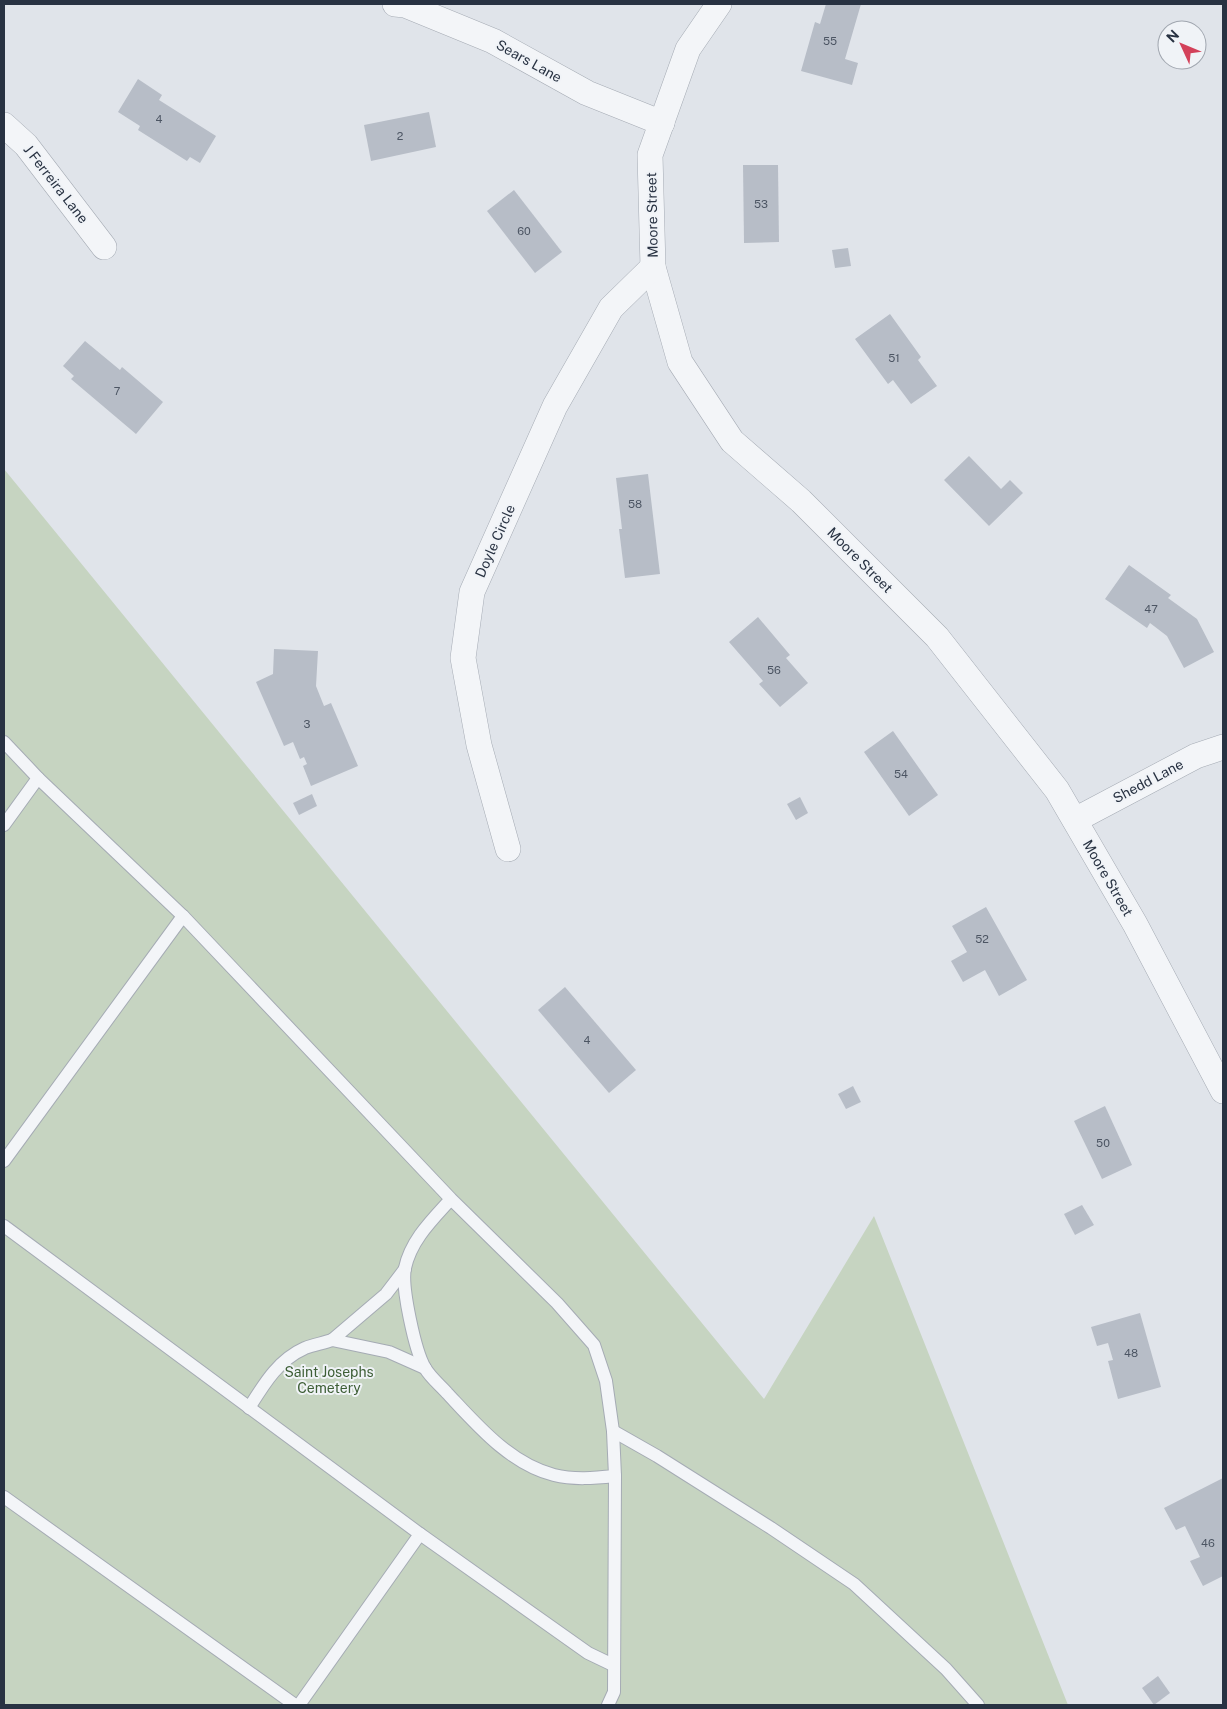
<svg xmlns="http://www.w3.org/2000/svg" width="1227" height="1709" viewBox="0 0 1227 1709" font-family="'Public Sans',sans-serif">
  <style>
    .green { fill: #c6d4c1 }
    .building { fill: #b7bdc7 }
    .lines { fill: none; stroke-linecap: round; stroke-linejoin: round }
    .service-casing { stroke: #a5abb4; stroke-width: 14 }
    .minor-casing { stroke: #a5abb4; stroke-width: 26 }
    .service { stroke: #f3f5f8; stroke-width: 12 }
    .minor { stroke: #f3f5f8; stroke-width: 25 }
    .labels { text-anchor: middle; stroke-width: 4; stroke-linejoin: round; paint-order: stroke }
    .number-label { font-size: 11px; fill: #4c5563 }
    .street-label { font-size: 14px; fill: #283242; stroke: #f0f3f7 }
    .park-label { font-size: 14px; fill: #3d5e35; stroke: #f0f3f7 }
  </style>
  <rect width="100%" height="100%" fill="#e0e4ea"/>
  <!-- green -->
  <polygon class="green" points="4,469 764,1399 874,1216 1068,1705 4,1705"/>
  <!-- building -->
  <g class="building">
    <polygon points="826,4 861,4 845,59 858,63 852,85 801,71 815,22 820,24"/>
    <polygon points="138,79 162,95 159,100 216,136 200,163 190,157 187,161 138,130 140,126 118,112"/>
    <polygon points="429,112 436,147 371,161 364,125"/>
    <polygon points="743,165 778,165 779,242 744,243"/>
    <polygon points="514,190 562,252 535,273 487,211"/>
    <polygon points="848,248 851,266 835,268 832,250"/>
    <polygon points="890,314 921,357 918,360 937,386 911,404 893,380 888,384 855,339"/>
    <polygon points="85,341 120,370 122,367 163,402 136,434 71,379 74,376 63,366"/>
    <polygon points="969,456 1001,489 1010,480 1023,493 989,526 944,480"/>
    <polygon points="648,474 660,574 625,578 619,529 622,529 616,478"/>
    <polygon points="1129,565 1171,595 1168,598 1197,619 1214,652 1184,668 1167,636 1150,623 1147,628 1105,599"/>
    <polygon points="758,617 790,655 786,658 808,683 780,707 759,684 763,681 729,642"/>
    <polygon points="274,649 318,651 316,686 324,706 331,703 358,766 311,786 303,766 307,764 304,757 300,759 293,742 284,746 256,682 273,674"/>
    <polygon points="893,731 938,795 909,816 864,752"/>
    <polygon points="312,794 317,806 299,815 293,803"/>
    <polygon points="800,797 808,813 796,820 787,804"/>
    <polygon points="986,907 1027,980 999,996 985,970 963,982 951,961 967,952 952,926"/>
    <polygon points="565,987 636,1070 609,1093 538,1010"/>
    <polygon points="853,1086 861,1102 846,1109 838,1094"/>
    <polygon points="1105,1106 1132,1165 1102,1179 1074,1121"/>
    <polygon points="1082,1205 1094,1225 1075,1235 1064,1214"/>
    <polygon points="1140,1313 1161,1387 1118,1399 1108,1361 1113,1360 1108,1343 1097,1346 1091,1327"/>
    <polygon points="1223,1478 1223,1576 1203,1586 1190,1561 1200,1557 1185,1526 1176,1530 1164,1508"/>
    <polygon points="1158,1676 1170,1693 1154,1705 1142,1688"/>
  </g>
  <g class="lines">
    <defs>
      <g id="service">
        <polyline points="4,742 38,778 4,825"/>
        <polyline points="38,778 183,916"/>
        <path d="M4,1161L183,916L451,1199L557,1303L594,1345L606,1381L613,1431L615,1476C595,1478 574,1480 554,1475C510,1464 477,1425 447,1393C440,1385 430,1377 425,1368C415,1351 401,1286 405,1268C411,1240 432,1220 451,1199"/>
        <polyline points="4,1226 420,1534 299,1705"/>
        <polyline points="405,1269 386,1294 332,1340 389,1352 425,1368"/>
        <path d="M249,1408C264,1384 278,1360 305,1348C313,1345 323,1343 332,1340"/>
        <polyline points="613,1431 657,1456 771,1528 854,1584 946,1669 978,1705"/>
        <polyline points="4,1497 295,1705"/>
        <polyline points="420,1534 588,1653 613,1665"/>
        <polyline points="608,1705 614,1692 615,1476"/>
      </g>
      <g id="minor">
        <polyline points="395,4 405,5 493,41 587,93 662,123"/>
        <polyline points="719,4 688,49 650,155 653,267 680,362 732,441 801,501 937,637 1057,790 1135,924 1223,1091"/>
        <polyline points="4,125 26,145 104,247"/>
        <polyline points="1075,820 1196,756 1223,747"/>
        <polyline points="508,849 479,745 463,658 472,592 555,406 611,308 653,267"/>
      </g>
    </defs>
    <!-- service casing -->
    <use href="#service" class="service-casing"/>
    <!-- minor casing -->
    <use href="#minor" class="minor-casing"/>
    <!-- service -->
    <use href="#service" class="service"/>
    <!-- minor -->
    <use href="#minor" class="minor"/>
  </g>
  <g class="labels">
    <!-- number labels -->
    <g class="number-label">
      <text x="830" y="45">55</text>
      <text x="159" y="123">4</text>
      <text x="400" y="140">2</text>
      <text x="761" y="208">53</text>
      <text x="524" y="235">60</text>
      <text x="894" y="362">51</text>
      <text x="117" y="395">7</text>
      <text x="635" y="508">58</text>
      <text x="1151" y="613">47</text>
      <text x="774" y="674">56</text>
      <text x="307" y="728">3</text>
      <text x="901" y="778">54</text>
      <text x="982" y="943">52</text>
      <text x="587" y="1044">4</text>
      <text x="1103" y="1147">50</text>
      <text x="1131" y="1357">48</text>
      <text x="1208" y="1547">46</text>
    </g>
    <!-- street labels -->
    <g class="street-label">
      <text transform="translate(529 61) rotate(29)" y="5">Sears Lane</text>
      <text transform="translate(56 184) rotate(52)" y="5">J Ferreira Lane</text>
      <text transform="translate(652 215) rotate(-91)" y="5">Moore Street</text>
      <text transform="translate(495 541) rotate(-66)" y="5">Doyle Circle</text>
      <text transform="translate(860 560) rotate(45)" y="5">Moore Street</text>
      <text transform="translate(1148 781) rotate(-28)" y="5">Shedd Lane</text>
      <text transform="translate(1108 878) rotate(60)" y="5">Moore Street</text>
    </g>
    <!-- park labels -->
    <g class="park-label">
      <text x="329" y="1377">Saint Josephs<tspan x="329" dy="16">Cemetery</tspan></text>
    </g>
  </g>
  <!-- border -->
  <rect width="1227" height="1709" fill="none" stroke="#283242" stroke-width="10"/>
  <!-- north arrow -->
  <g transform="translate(1182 45) rotate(314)"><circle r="24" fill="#f0f3f7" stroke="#a0a6af"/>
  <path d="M0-4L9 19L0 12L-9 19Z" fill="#d3415a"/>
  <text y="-8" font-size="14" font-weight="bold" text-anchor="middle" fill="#283242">N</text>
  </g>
</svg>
